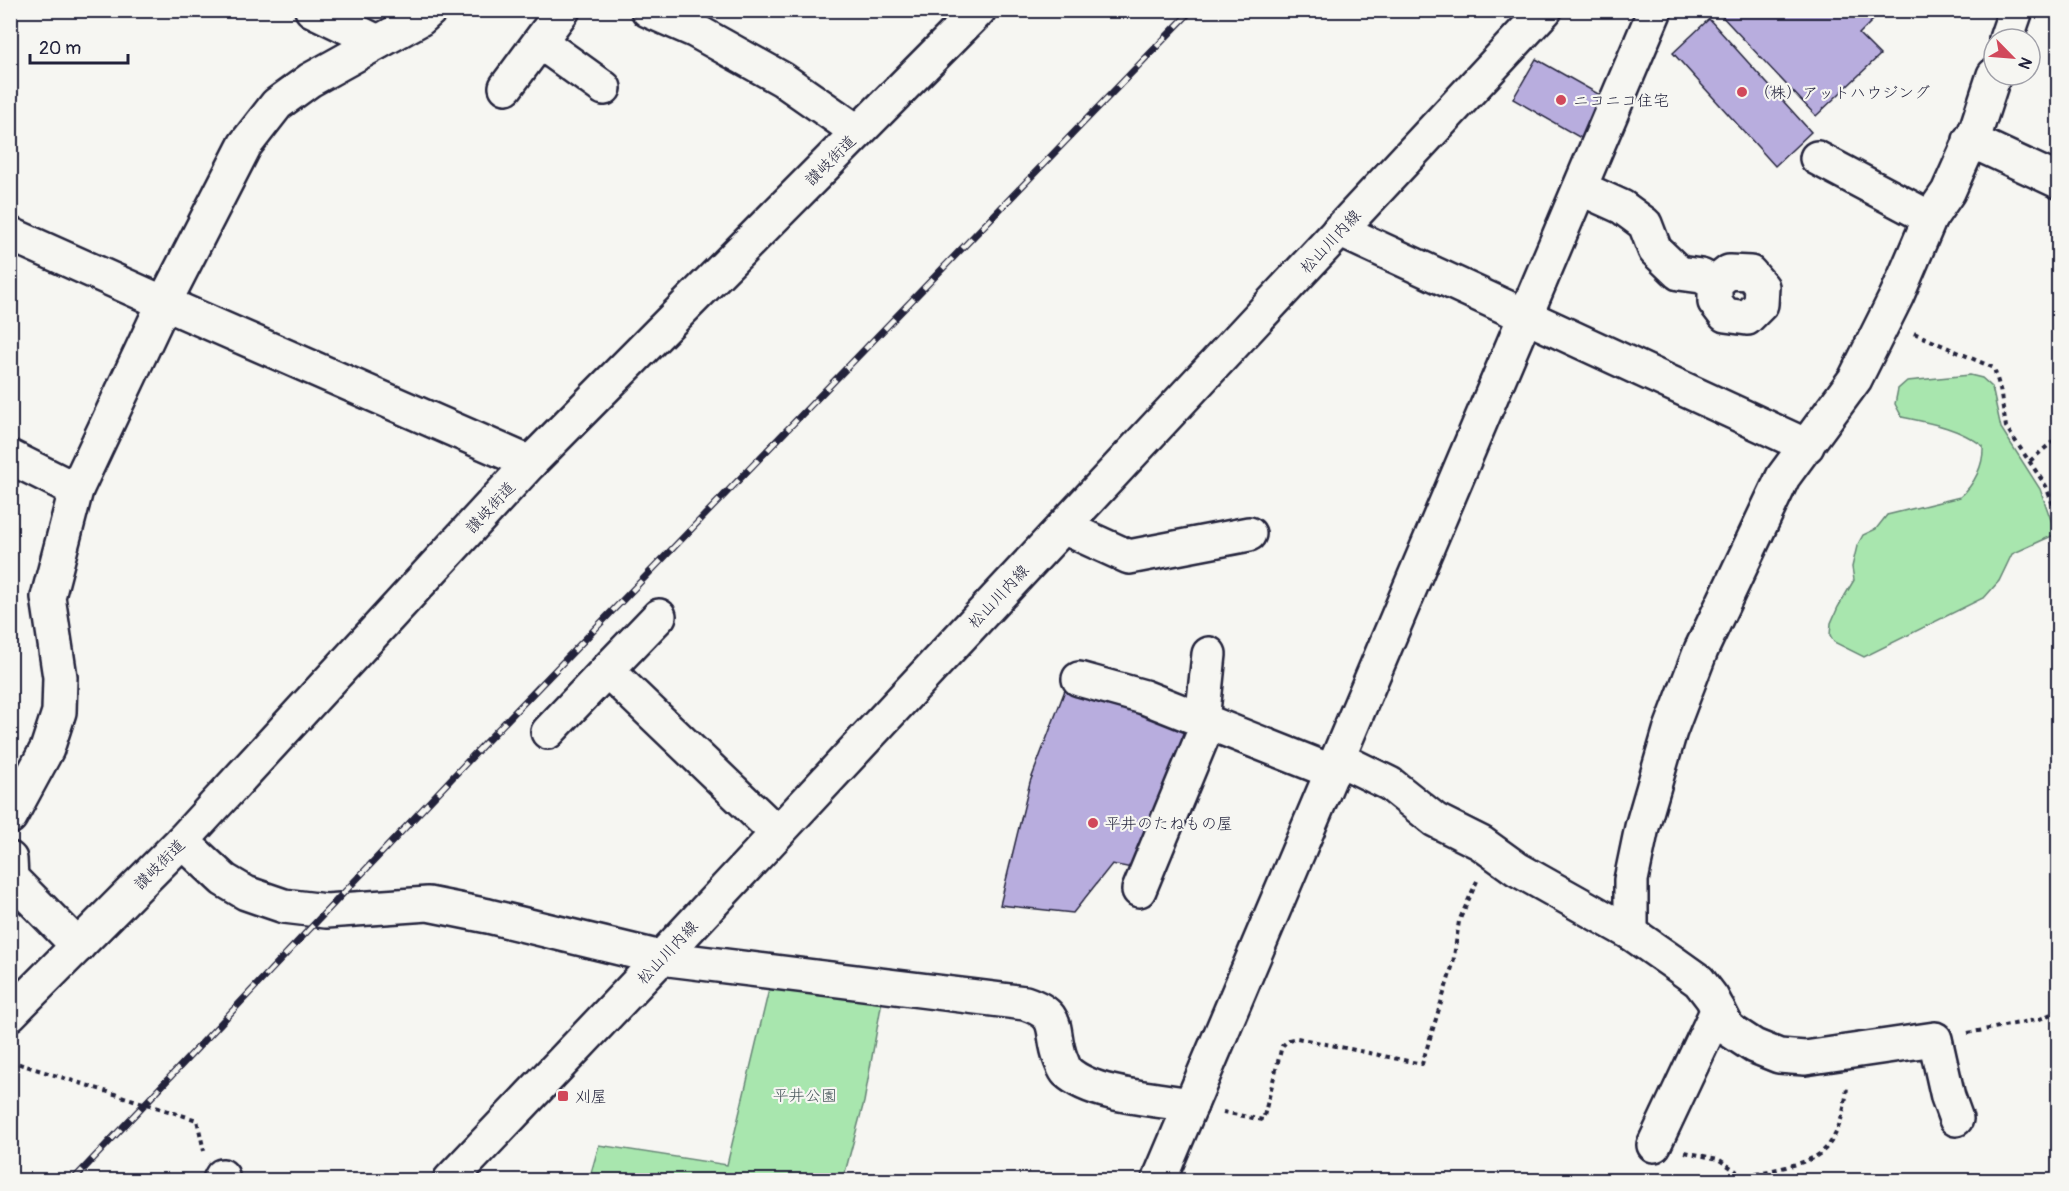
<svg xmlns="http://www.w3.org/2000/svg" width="2069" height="1191" viewBox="0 0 2069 1191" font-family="Pangolin,'Klee One',sans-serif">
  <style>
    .green { fill: #a8e6ae; stroke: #658474; stroke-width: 1.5 }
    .building { fill: #b8adde; stroke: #22223b; stroke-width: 1.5 }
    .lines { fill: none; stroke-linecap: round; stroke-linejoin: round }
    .minor-casing { stroke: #22223b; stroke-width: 38 }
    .secondary-casing { stroke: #22223b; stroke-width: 38 }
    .path { stroke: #22223b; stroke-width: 4; stroke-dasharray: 4.5 4.5; stroke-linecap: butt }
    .minor { stroke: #f6f6f2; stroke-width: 33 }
    .secondary { stroke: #f6f6f2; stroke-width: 33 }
    .rail-casing { stroke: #22223b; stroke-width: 7 }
    .rail { stroke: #f6f6f2; stroke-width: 4.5; stroke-dasharray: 14; stroke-linecap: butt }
    .poi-dot { fill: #d1495b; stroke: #f6f6f2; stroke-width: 2 }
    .labels { text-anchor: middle; stroke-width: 4.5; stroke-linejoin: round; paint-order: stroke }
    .poi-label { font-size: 16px; fill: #22223b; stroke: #f6f6f2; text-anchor: start }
    .street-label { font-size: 16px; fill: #22223b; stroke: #f6f6f2 }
    .park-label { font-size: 16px; fill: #445358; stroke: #f6f6f2 }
  </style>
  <rect width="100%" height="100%" fill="#f6f6f2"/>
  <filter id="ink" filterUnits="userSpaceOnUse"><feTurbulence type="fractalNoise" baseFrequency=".0167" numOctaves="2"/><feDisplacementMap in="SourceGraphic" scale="12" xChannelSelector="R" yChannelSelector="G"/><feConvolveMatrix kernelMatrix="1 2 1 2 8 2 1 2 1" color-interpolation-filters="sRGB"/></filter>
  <g filter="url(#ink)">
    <!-- green -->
    <g class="green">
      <path d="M1970,375L1982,378L1992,387L2001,428L2040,489L2056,534L2012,554L1999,581L1985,597L1864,657L1834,642L1830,635L1831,623L1838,607L1854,580L1852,567L1857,546L1863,535L1876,529L1887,515L1960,497C1974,485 1984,465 1983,446C1959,428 1931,423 1902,417L1895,404L1898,389L1907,381Z"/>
      <polygon points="771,981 883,995 864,1102 843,1180 589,1180 599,1145 727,1165"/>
    </g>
    <!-- building -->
    <g class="building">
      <polygon points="1716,10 1883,10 1859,34 1880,55 1816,116"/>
      <polygon points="1709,19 1811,132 1775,166 1673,53"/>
      <polygon points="1536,59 1609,100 1586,141 1513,99"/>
      <polygon points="1070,677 1208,723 1147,871 1112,864 1073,913 1000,905 1030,782"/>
    </g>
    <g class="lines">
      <defs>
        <g id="minor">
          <polyline points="312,10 378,42"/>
          <polyline points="648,10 694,30 782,79 858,132"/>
          <polyline points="2006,39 2016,10"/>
          <polyline points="540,42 604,88"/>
          <polyline points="506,87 563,10"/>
          <polyline points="1970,140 2058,181"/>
          <polyline points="1817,158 1930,218"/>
          <polyline points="1580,188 1622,207 1645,224 1655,250 1679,273 1701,276 1715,283 1715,302 1725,315 1747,318 1761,304 1762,287 1750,273 1729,272 1715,283"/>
          <polyline points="1339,230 1807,446"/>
          <polyline points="10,234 164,303 530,463"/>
          <polyline points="10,457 76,490"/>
          <polyline points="1063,527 1129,557 1249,534"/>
          <polyline points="607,670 659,616"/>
          <polyline points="1079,679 1144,697 1333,772"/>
          <polyline points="1202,721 1209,654"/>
          <polyline points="548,732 607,670 777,833"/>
          <polyline points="1339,759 1390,784 1435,820 1481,843 1517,869 1631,933 1674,963 1699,981 1712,998 1728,1029 1754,1046 1779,1056 1805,1058 1935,1039 1948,1097 1956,1119"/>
          <polyline points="10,817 47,749 59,712 60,677 48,597 76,490 164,303 245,145 277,104 310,80 420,19 430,10"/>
          <path d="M182,841L224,880L246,893L284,906L326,911L428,904L488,916L661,958L1025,1003C1064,1016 1049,1030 1061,1060C1063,1064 1064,1069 1067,1072C1093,1096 1157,1099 1191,1105"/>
          <polyline points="10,859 11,878 78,946"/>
          <polyline points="1139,890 1208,723"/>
          <polyline points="1631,933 1631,880 1642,827 1670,731 1701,650 1783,477 1855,379 1897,295 1930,218 1948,192 1977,127 1994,75"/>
          <polyline points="10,1014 182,841 530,463 979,10"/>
          <polyline points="1654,1145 1718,1009"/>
          <polyline points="220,1180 222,1176"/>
          <polyline points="1159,1180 1655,10"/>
        </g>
        <polyline id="secondary" points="450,1180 661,958 1545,10"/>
      </defs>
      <!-- minor casing -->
      <use href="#minor" class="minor-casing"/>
      <!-- secondary casing -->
      <use href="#secondary" class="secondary-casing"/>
      <!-- path -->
      <g class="path">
        <polyline points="1914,333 1994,368 2000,389 2006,427 2046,486 2058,519"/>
        <polyline points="2030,461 2058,437"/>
        <polyline points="1968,1033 2040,1019 2058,1011"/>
        <polyline points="10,1061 197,1120 204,1151"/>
        <polyline points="1223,1112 1263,1120 1282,1046 1289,1040 1297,1038 1422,1064 1453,964 1459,921 1477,881"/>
        <polyline points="1685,1152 1718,1159 1736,1171 1738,1180"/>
        <path d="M1738,1177C1759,1172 1808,1166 1823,1151C1839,1137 1846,1106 1847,1085"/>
        <polyline points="279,1180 315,1179 337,1180"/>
      </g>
      <!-- minor -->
      <use href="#minor" class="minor"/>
      <!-- secondary -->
      <use href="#secondary" class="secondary"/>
      <defs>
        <polyline id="rail" points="73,1180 485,743 1192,10"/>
      </defs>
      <!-- rail casing -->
      <use href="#rail" class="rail-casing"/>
      <!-- rail -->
      <use href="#rail" class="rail"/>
    </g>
  </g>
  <!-- markers -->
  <g class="poi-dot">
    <circle cx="1742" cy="92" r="6"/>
    <circle cx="1561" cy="100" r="6"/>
    <circle cx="1093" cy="823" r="6"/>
    <rect x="557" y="1090" width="12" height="12" rx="3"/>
  </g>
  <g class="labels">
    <!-- poi labels -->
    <g class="poi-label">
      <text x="1754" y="98">（株）アットハウジング</text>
      <text x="1573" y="106">ニコニコ住宅</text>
      <text x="1105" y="829">平井のたねもの屋</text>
      <text x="575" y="1102">刈屋</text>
    </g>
    <!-- street labels -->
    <g class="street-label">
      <text transform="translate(830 160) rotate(-45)" y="6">讃岐街道</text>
      <text transform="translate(1330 241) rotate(-47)" y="6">松山川内線</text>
      <text transform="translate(490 507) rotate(-47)" y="6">讃岐街道</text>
      <text transform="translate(998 596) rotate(-47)" y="6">松山川内線</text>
      <text transform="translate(159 864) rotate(-45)" y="6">讃岐街道</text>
      <text transform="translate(667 952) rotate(-47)" y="6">松山川内線</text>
    </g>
    <!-- park labels -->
    <g class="park-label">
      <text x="805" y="1101">平井公園</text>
    </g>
  </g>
  <!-- margin -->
  <rect width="2069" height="1191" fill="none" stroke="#f6f6f2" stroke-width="36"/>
  <rect x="18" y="18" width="2033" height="1155" fill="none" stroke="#22223b" stroke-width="2" filter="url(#ink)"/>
  <!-- north arrow -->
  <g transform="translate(2012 57) rotate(115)"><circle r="28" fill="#f6f6f2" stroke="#a1a1a9" stroke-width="1.5"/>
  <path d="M0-4.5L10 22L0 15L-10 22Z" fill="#d1495b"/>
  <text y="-9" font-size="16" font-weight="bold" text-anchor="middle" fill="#22223b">N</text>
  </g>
  <!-- scale -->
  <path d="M30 54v9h98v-9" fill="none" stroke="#22223b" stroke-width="3"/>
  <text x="39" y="54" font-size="18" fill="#22223b" stroke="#f6f6f2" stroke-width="4.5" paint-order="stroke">20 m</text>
</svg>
